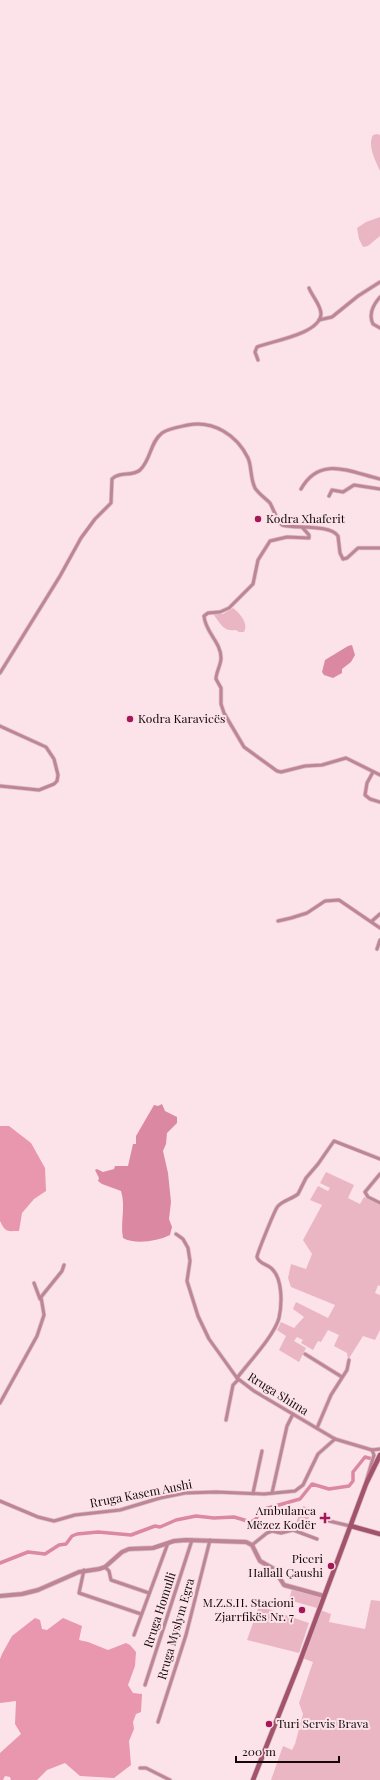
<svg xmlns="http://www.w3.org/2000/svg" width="380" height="1780" viewBox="0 0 380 1780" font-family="'Playfair Display',serif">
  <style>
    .green { fill: #ebb6c4 }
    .forest { fill: #e996af }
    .water { fill: #db89a2 }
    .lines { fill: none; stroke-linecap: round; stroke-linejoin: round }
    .canal { stroke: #db89a2; stroke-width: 3.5 }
    .minor-casing { stroke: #d7c0c6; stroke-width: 4.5 }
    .tertiary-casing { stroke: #d7c0c6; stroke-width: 5.5 }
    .secondary-casing { stroke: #d7c0c6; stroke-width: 6 }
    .minor { stroke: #bf8596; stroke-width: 3 }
    .tertiary { stroke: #bf8596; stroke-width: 4 }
    .secondary { stroke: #a4536e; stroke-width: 4.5 }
    .poi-dot { fill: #a61759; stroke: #fce3e9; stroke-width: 1.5 }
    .labels { text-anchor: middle; stroke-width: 4; stroke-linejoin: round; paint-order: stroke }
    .poi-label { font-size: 12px; fill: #13090c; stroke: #fce3e9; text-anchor: start }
    .street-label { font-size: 12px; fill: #13090c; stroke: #fce3e9 }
  </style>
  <rect width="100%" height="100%" fill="#fce3e9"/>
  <!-- green -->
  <g class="green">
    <path d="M377,134L380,135V171C376,161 367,146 373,135Z"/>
    <polygon points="380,217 380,236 368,246 363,247 359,239 357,228 366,222"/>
    <path d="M233,608C240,613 249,624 244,632H239L236,630C223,632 221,624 213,614H223Z"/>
    <polygon points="326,1172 354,1185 348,1198 360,1204 364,1197 380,1205 380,1286 378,1285 375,1293 380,1295 380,1330 375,1340 363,1336 348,1360 347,1353 334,1346 339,1335 328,1330 321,1342 318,1341 313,1350 301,1343 303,1340 297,1337 294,1341 306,1348 299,1362 279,1350 286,1336 277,1330 281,1322 294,1328 304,1317 293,1309 296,1302 328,1318 335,1305 291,1287 288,1278 291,1264 306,1269 312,1254 303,1240 322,1205 310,1200 318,1186 328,1191 330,1188 320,1183"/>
    <polygon points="303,1506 312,1509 304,1531 294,1527"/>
    <polygon points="292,1589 321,1597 317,1608 289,1600"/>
    <polygon points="371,1600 380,1601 380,1780 271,1780 283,1746 292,1750 295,1744 303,1714 299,1703 313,1662 302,1658 320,1610 331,1614 329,1622 365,1629"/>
    <polygon points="259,1606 309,1623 299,1653 247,1640"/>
  </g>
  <!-- forest -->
  <g class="forest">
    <path d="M0,1126H9L31,1143L45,1168L46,1191L34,1199L22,1213L19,1231C7,1231 6,1233 0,1221Z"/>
    <polygon points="35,1618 40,1620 42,1629 47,1630 63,1618 82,1626 79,1640 88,1642 108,1650 126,1643 130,1645 136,1652 135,1666 128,1685 133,1693 142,1694 141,1712 136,1714 133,1722 134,1729 129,1741 131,1765 114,1778 80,1776 65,1763 47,1770 37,1780 11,1780 10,1777 5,1776 3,1780 0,1780 0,1753 21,1734 15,1724 16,1701 0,1703 0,1659 2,1654 12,1636"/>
  </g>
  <!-- water -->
  <g class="water">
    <polygon points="352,645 355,655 351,662 342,669 342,673 333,678 324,675 322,672 325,660 348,646"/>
    <path d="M162,1104L165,1111L177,1117V1123L167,1133L166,1144L163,1151L168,1173L171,1202L169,1219L172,1227L170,1235C158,1241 135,1245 123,1238C120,1222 126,1207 121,1191L102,1184L98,1181L99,1178L95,1170L97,1169L103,1172L114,1169L115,1166H128L133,1144H136V1136L154,1105L158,1106Z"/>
  </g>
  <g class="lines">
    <!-- canal -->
    <polyline class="canal" points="0,1563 28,1552 45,1554 59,1545 66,1544 72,1536 77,1534 98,1532 131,1535 155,1526 160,1527 176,1520 196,1516 214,1518 234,1517 251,1522 256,1519 261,1510 300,1499 312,1484 329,1489 349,1486 353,1481 353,1472 365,1457 380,1461"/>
    <defs>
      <g id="minor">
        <path d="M380,297C373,305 368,314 373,324L380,328"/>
        <polyline points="319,320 332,317 358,296 380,282"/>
        <path d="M258,360L255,352L257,347C272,341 320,334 321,314C321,305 312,296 309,288"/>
        <path d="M301,489C320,455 350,472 380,479"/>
        <polyline points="329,496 332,490 343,492 354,485 380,489"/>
        <path d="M302,527L309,535V538L287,537L270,541L258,560L253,584L229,608L220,612L208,613L204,616C205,632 221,642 221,658C221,665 216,672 216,679L221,688V704L224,713L244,747L277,771L281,772L305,766L322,765L346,758L380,775"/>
        <path d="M0,673L60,576L81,538L95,519L111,503L112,479C119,471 132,477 140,470C151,460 150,442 162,433C169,428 180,427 188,425C213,420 237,435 248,458C252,467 250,478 255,488C259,494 265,498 270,503C274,510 276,519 282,525C295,529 330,524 338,536L340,553L343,559L347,558L358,548H380"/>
        <polyline points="0,726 46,747 54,759 58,775 57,781 54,784 39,790 0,786"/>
        <polyline points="373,772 367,783 365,795 370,799 380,802"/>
        <polyline points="278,921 291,918 307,913 325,901 339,900 380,928"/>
        <polyline points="372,921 380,914"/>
        <polyline points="377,949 380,940"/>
        <polyline points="380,1174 365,1192 368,1197 380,1203"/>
        <polyline points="176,1234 183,1239 188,1248 190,1261 187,1281 198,1316 209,1339 237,1378 254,1391 335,1439 372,1450 380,1449"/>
        <polyline points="34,1283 40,1299"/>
        <polyline points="305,1354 342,1377"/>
        <path d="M237,1378C249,1362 274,1336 279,1318C282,1304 283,1278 271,1268C267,1264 259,1264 257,1257C257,1254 275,1209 278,1206C284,1200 292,1199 298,1194L306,1178L318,1164L334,1141L380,1159"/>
        <polyline points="0,1403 37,1336 44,1315 41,1297 62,1271 64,1265"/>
        <polyline points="226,1420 233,1385 238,1380"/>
        <polyline points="317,1428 331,1395 347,1370 349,1360"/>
        <polyline points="366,1482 374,1455 372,1450"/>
        <polyline points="253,1493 262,1451"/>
        <polyline points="272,1493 287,1426 293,1414"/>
        <polyline points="0,1501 38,1517 54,1521 75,1515 120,1510 160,1498 185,1493 216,1492 264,1494 295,1491 303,1485 318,1454 335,1439"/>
        <polyline points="329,1521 350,1526"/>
        <polyline points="252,1545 267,1533 272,1531 281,1533 293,1530 317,1539"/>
        <polyline points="105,1567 109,1571 111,1580 149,1593"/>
        <polyline points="84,1570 79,1593 141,1614"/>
        <polyline points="134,1635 168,1543"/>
        <polyline points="145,1685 192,1540"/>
        <polyline points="158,1722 186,1635 210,1540"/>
        <polyline points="140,1768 146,1768 170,1780"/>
      </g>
      <polyline id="tertiary" points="0,1596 22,1594 38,1590 79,1572 99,1569 105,1567 122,1552 129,1549 153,1548 174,1541 186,1540 246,1542 252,1545 260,1561 274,1569 284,1585 324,1596"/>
      <g id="secondary">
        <polyline points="351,1526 380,1534"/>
        <polyline points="253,1780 299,1664 366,1484 380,1455"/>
      </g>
    </defs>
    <!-- minor casing -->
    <use href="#minor" class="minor-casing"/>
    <!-- tertiary casing -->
    <use href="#tertiary" class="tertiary-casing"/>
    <!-- secondary casing -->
    <use href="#secondary" class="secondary-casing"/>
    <!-- minor -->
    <use href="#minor" class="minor"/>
    <!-- tertiary -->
    <use href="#tertiary" class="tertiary"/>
    <!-- secondary -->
    <use href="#secondary" class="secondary"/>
  </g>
  <!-- markers -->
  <g class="poi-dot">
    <circle cx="258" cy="519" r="4"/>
    <circle cx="130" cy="719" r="4"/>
    <path d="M323 1512h4v4h4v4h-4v4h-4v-4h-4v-4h4z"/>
    <circle cx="331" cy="1566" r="4"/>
    <circle cx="302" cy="1610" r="4"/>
    <circle cx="269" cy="1724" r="4"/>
  </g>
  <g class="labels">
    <!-- poi labels -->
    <g class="poi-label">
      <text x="266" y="523">Kodra Xhaferit</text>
      <text x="138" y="723">Kodra Karavicës</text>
      <text x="316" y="1515" text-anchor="end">Ambulanca<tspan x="316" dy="14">Mëzez Kodër</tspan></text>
      <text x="323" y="1563" text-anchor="end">Piceri<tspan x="323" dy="14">Hallall Çaushi</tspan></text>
      <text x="294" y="1607" text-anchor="end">M.Z.S.H. Stacioni<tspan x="294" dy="14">Zjarrfikës Nr. 7</tspan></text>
      <text x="277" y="1728">Turi Servis Brava</text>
    </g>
    <!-- street labels -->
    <g class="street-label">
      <text transform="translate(278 1394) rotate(32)" y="4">Rruga Shima</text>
      <text transform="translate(141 1494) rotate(-11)" y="4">Rruga Kasem Aushi</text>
      <text transform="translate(160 1610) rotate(-72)" y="4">Rruga Homulli</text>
      <text transform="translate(176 1629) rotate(-74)" y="4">Rruga Myslym Egra</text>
    </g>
  </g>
  <!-- scale -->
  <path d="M236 1756v6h103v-6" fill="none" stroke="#13090c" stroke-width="2"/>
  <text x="242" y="1756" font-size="12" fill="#13090c" stroke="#fce3e9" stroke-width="3" paint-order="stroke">200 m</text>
</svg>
